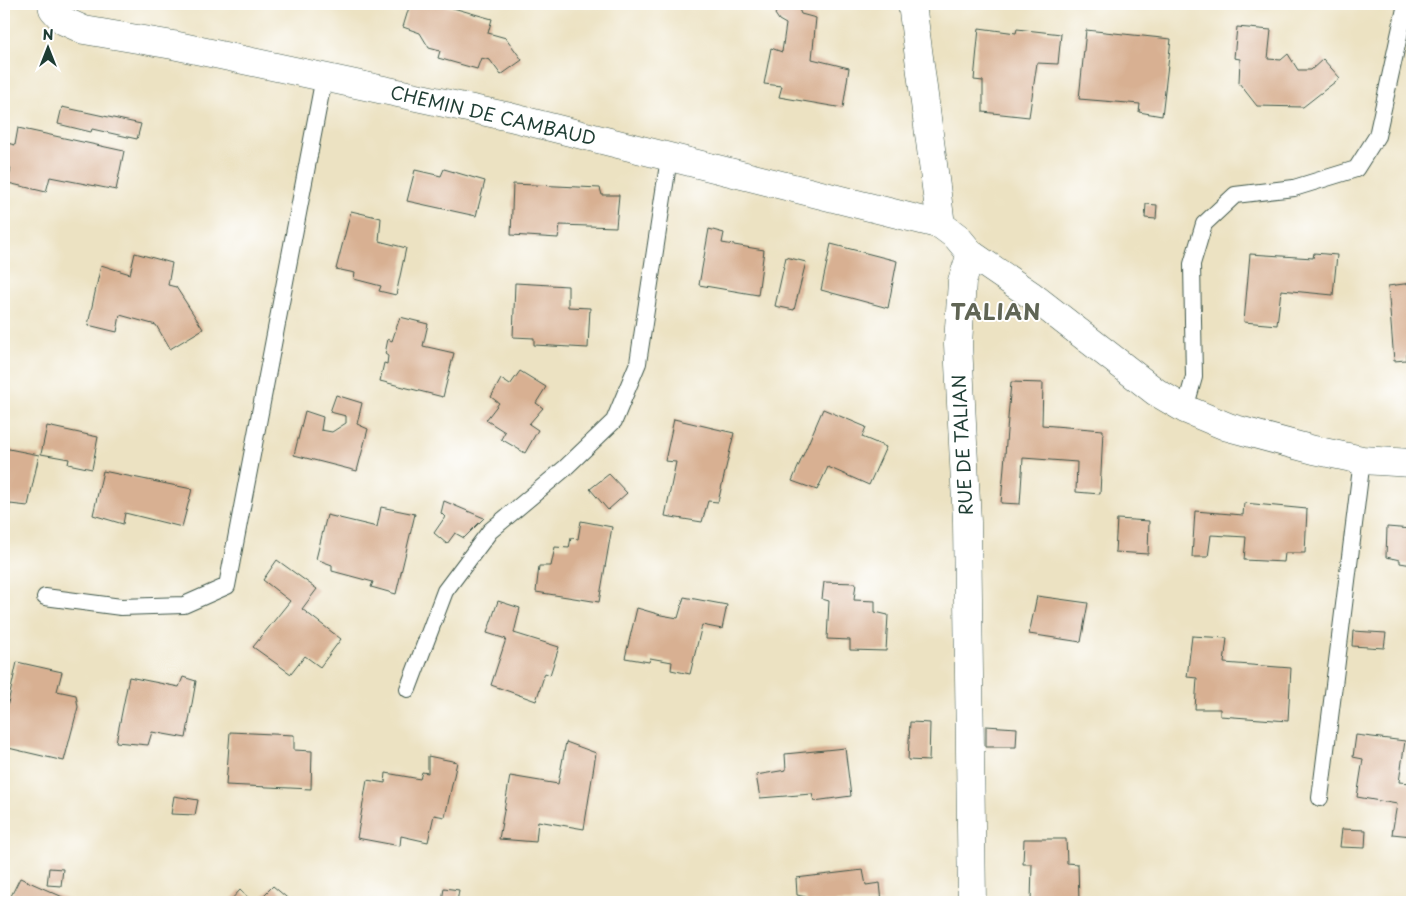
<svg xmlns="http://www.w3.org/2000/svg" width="1416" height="906" viewBox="0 0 1416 906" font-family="'Playpen Sans',sans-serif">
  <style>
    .building { fill: #d8b092 }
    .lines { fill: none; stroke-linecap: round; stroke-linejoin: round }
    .service-casing { stroke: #3e5649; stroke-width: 18 }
    .minor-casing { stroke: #3e5649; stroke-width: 29 }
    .service { stroke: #fff; stroke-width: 16 }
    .minor { stroke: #fff; stroke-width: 28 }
    .labels { text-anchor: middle; stroke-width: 4; stroke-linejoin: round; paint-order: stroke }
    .street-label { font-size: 18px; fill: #1f3d34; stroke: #fff }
    .district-label { font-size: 22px; font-weight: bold; letter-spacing: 1px; fill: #606555; stroke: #fff }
  </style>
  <rect width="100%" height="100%" fill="#fff"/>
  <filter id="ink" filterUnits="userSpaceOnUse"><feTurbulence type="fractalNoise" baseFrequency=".02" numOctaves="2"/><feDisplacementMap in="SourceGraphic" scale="10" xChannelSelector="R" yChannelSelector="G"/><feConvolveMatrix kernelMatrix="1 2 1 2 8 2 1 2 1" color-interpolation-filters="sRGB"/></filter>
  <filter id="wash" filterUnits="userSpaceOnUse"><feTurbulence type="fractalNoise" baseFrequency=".0096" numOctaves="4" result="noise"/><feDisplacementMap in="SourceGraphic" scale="20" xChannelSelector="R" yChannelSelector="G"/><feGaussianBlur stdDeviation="1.12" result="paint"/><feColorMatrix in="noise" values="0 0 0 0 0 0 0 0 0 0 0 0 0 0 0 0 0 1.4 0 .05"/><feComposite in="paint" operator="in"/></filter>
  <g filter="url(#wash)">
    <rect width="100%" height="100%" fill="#ece2c2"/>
    <g id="blocks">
      <!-- building -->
      <g class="building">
        <polygon points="410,4 439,4 492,19 488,33 506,38 522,60 501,75 490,60 481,58 477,69 438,58 440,51 429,48 420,33 403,27"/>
        <polygon points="782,4 797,4 801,14 816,18 812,59 849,68 843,108 779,97 782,86 764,84 771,48 782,52 786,24 779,20 775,14"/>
        <polygon points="1237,27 1271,30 1268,59 1281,60 1288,54 1298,70 1311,70 1323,59 1340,78 1303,107 1257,106 1239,83 1240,59 1234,58"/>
        <polygon points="979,28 1016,33 1017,29 1061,34 1058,64 1037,63 1029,117 983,112 983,81 974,80"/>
        <polygon points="1086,30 1171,39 1162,116 1139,112 1140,104 1079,99"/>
        <polygon points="62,107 141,124 137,139 92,129 91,132 58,124"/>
        <polygon points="18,128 124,151 116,190 50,177 46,192 8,183 11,168 4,166 4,159 7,143 15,145"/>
        <polygon points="444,169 485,181 476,216 407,201 415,170 441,176"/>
        <polygon points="513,184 600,188 602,195 619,195 616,227 560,225 558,238 511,235"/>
        <polygon points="1146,204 1157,205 1156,219 1145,218"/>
        <polygon points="351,211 381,218 379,241 406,248 396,295 379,291 381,286 354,279 355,273 336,269"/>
        <polygon points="709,229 724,233 722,243 764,250 758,295 699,285"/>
        <polygon points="831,244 897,261 888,308 821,290"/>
        <polygon points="135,253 172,263 168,285 176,287 203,329 170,349 156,325 120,315 117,332 88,325 101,265 130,274"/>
        <polygon points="1314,253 1337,255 1333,295 1281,290 1277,325 1244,322 1250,254 1313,258"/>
        <polygon points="786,257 806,262 794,310 775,306"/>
        <polygon points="515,283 568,286 568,307 590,308 588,348 534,345 534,338 513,337"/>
        <polygon points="1412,283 1412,353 1406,354 1406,360 1394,361 1388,286"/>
        <polygon points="400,317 428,324 423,346 454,353 443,397 380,381 384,363 387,364 388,356 385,354 388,339 392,341"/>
        <polygon points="520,371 546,387 536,403 543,408 529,424 538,430 525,453 501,439 505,432 486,420 499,403 491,397 501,379 510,385"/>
        <polygon points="1011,382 1043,383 1042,425 1103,430 1100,494 1076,492 1077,462 1023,458 1020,504 1001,503"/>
        <polygon points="336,395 362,403 357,424 368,429 357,471 294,455 305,411 323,417 321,430 332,432 346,423 346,416 330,412"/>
        <polygon points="823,409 866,427 862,437 886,447 869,485 828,467 817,490 792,481"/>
        <polygon points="674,419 734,433 718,502 708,501 702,522 665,516 676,462 665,461"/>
        <polygon points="47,426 98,437 92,469 68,464 69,459 41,454"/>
        <polygon points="4,448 39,455 28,506 10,504 6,526 4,525"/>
        <polygon points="103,471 192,489 182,527 125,513 123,524 93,515"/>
        <polygon points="609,474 627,493 608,510 590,489"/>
        <polygon points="444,501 484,518 464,538 455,533 447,544 434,533 445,517 441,513"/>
        <polygon points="1244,503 1307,509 1305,553 1285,553 1284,562 1244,560 1246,537 1211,535 1208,557 1192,557 1195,511 1243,515"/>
        <polygon points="381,507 415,514 396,594 371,587 373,582 332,571 332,565 316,559 327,515 377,527"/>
        <polygon points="1117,519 1149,521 1148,554 1115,552"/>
        <polygon points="581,521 612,527 599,602 536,592 539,566 551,566 555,547 569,548 571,538 578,539"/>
        <polygon points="1387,527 1412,529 1412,565 1400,563 1400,560 1386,557"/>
        <polygon points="277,560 317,589 302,609 341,639 320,667 305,656 291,674 253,647 290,601 263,580"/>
        <polygon points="824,582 856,583 854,600 875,601 875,612 888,615 886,651 850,650 850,640 827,639 829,601 822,599"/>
        <polygon points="1037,596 1088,603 1081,642 1029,634"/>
        <polygon points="684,597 727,605 722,629 702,625 690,674 671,670 672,662 650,658 649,662 625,658 637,608 661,615 678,618"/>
        <polygon points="498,601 520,608 514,633 559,647 550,675 545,673 536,701 491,685 506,639 487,633"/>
        <polygon points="1353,631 1386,633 1384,648 1352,646"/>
        <polygon points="1192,636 1227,638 1224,663 1291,668 1288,721 1220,716 1220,709 1195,709 1197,678 1187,677"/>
        <polygon points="17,662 62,672 57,691 76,695 78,707 64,761 4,747 4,721"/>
        <polygon points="129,677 179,687 183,677 196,681 186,738 152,732 148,745 116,742"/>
        <polygon points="910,722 930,723 929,761 908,760"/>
        <polygon points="986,726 1017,728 1016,747 986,747"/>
        <polygon points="230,732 294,735 294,750 312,751 311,789 226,785"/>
        <polygon points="1356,735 1405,741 1399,782 1412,783 1412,836 1392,834 1397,804 1357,797 1363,759 1353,757"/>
        <polygon points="566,742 596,753 584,829 538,821 536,842 499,839 510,776 558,784"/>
        <polygon points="845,748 851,796 814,801 812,794 760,798 756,775 786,770 785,754"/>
        <polygon points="428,756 457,762 445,817 434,815 428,842 401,836 400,846 357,838 367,780 385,783 386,773 420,779 422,772 428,773"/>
        <polygon points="174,796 198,800 195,815 171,814"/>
        <polygon points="1342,829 1366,830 1365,848 1340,847"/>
        <polygon points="1024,839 1066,839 1067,863 1078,864 1079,902 1031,902 1032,864 1023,864"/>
        <polygon points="49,868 63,869 61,886 47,885"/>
        <polygon points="863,870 866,885 880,883 882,902 807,902 806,897 797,895 796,878"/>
        <polygon points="20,878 65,898 75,902 8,902"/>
        <polygon points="273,886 292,902 257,902"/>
        <polygon points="444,888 459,890 457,902 442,901"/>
        <polygon points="240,890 253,902 229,902"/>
      </g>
    </g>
  </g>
  <g filter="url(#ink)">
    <use href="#blocks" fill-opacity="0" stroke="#3e5649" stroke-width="1"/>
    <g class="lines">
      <defs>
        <g id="service">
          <polyline points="1185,409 1194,377 1192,264 1204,224 1235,195 1294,188 1356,169 1377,136 1406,4"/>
          <polyline points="45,597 121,607 184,605 227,586 324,77"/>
          <polyline points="408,689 445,591 490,531 564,469 614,421 638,363 669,158"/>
          <polyline points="1320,798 1362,460"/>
        </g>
        <g id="minor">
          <polyline points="52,4 53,9 64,21 84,30 173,45 510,117 941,225 957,237 971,254 962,281 958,344 967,522 972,902"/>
          <polyline points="912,4 941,225"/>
          <polyline points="971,254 1031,295 1156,392 1185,409 1228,427 1314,450 1362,460 1412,463"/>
        </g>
      </defs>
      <!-- service casing -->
      <use href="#service" class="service-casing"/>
      <!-- minor casing -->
      <use href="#minor" class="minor-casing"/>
      <!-- service -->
      <use href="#service" class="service"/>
      <!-- minor -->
      <use href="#minor" class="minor"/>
    </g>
  </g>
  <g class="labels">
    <!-- street labels -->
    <g class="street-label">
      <text transform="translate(493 116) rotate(13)" y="6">CHEMIN DE CAMBAUD</text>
      <text transform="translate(963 445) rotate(-93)" y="6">RUE DE TALIAN</text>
    </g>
    <!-- district labels -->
    <g class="district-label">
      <text x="996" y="320">TALIAN</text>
    </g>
  </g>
  <!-- margin -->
  <rect width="1416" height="906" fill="none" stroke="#fff" stroke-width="20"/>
  <!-- north arrow -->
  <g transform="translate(48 48)" stroke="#ffffff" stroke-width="4" paint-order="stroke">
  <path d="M0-4L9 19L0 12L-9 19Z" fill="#1f3d34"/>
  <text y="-8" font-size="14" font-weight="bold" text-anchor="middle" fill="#1f3d34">N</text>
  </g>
</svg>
